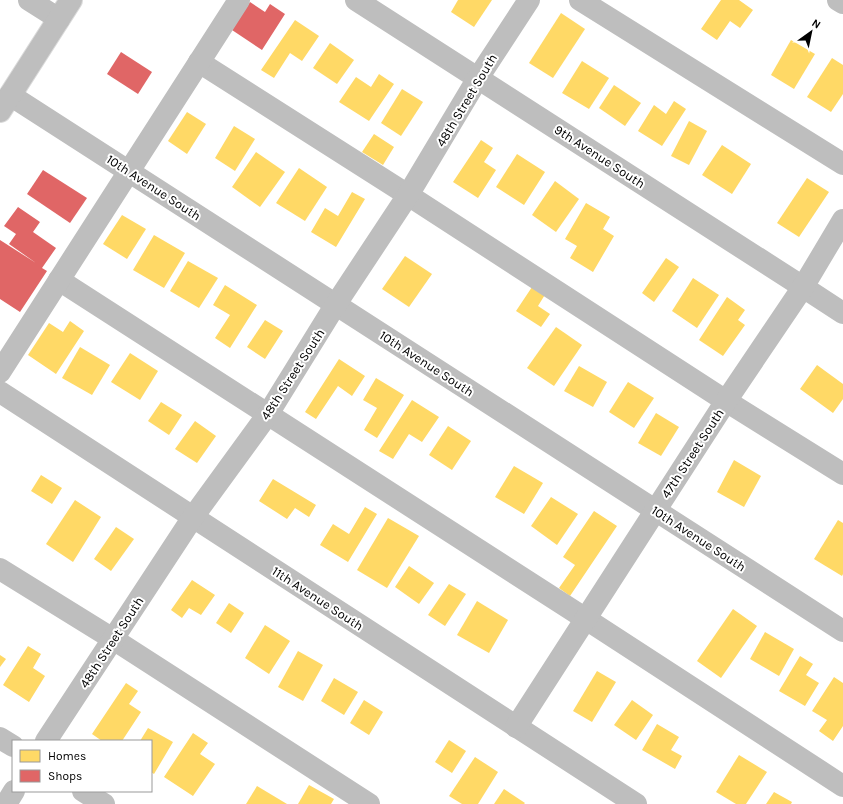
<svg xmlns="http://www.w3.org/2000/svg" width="843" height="804" viewBox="0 0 843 804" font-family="Karla,sans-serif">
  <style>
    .homes { fill: #ffd966 }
    .shops { fill: #e06666 }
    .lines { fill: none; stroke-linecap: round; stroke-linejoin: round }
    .major-casing { stroke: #dbdbdb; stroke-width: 24 }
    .minor { stroke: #bebebe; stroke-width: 22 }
    .major { stroke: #bebebe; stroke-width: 22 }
    .labels { text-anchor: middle; stroke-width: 4; stroke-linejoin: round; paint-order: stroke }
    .street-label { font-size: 13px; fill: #000; stroke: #fff }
  </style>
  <rect width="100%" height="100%" fill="#fff"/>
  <!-- homes -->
  <g class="homes">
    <polygon points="458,0 492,0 474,27 451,12"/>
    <polygon points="721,0 739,0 753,10 740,28 730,21 717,40 701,29"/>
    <polygon points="561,13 585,29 553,78 529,63"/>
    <polygon points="295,20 319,36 302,61 290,53 274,78 261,70"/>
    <polygon points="791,40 815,54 794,89 771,75"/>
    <polygon points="330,43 354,60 337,84 313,68"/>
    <polygon points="832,58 843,65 843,94 831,112 807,97"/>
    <polygon points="582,61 609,78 589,109 562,93"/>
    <polygon points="379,74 394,84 369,121 339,102 356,77 371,87"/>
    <polygon points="614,85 641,103 625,126 599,108"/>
    <polygon points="402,89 423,102 401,136 381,123"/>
    <polygon points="674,101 686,109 662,146 638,131 654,105 666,114"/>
    <polygon points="187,112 206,124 187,154 168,141"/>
    <polygon points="689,121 707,131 689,165 671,156"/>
    <polygon points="234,126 255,139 235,171 215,158"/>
    <polygon points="374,134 394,147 383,165 362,152"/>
    <polygon points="481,140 493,148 484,162 496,170 478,198 453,182"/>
    <polygon points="722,145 751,164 732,194 702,175"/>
    <polygon points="256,152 285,172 260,207 232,187"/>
    <polygon points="517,154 545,172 524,205 496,187"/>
    <polygon points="299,168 327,187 305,221 276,203"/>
    <polygon points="807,178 829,192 799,237 777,223"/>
    <polygon points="555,181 579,199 556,232 532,215"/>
    <polygon points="352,192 365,199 336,247 311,232 325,208 338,216"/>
    <polygon points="586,203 610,217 603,229 614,236 593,272 570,258 577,246 565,239"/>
    <polygon points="122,215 146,229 127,259 103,244"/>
    <polygon points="154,235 185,253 164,288 133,270"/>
    <polygon points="405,256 432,274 409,307 382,289"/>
    <polygon points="666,258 679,267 654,302 642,293"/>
    <polygon points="188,261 218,278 199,308 170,291"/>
    <polygon points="693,278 719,295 697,328 672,311"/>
    <polygon points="534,284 546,293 538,306 550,314 541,327 516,311"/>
    <polygon points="225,285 257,305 230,348 215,338 230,315 213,305"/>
    <polygon points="727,297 745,310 738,320 745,325 723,356 699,340"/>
    <polygon points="265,320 283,331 265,359 247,347"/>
    <polygon points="70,321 84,331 56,374 28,355 49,323 63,332"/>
    <polygon points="556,327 582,345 554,386 527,368"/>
    <polygon points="80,347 110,365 92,395 62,378"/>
    <polygon points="130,353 158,371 140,400 111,382"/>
    <polygon points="339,359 365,376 352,396 338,386 316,419 305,412"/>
    <polygon points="817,365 843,384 843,399 833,413 800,389"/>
    <polygon points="579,366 607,382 593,407 564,391"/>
    <polygon points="376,378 404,395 377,438 364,430 377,408 363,400"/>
    <polygon points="628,382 654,398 634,428 609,412"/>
    <polygon points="412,400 439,417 422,442 409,434 393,459 379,451"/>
    <polygon points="161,402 182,415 169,435 148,421"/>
    <polygon points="656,413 679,427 661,456 638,443"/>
    <polygon points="195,421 216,436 197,463 175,449"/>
    <polygon points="448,426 471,441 452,470 429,455"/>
    <polygon points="734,460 761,476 744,507 717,492"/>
    <polygon points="514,466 543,483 524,514 495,497"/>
    <polygon points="41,475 62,488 52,504 31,491"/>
    <polygon points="273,479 316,505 309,517 295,508 287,519 259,501"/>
    <polygon points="551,497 578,514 557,545 531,526"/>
    <polygon points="75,500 101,517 73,562 46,544"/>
    <polygon points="365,507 377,514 348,562 320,545 333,524 349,534"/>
    <polygon points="594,511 617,526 570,596 559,588 575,565 563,557"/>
    <polygon points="388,518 419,536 387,588 357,570"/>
    <polygon points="838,520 843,523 843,574 842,576 814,559"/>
    <polygon points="116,527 134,539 111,571 94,559"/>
    <polygon points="409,566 434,583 419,604 395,587"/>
    <polygon points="192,580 215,595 201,615 189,608 182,618 171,610"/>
    <polygon points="449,584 466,594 445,626 428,615"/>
    <polygon points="477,601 508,620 489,653 457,635"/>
    <polygon points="229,603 244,613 231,633 216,623"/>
    <polygon points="733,609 757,626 721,678 697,661"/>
    <polygon points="265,625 290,641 269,674 245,658"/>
    <polygon points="765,632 794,649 779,676 750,659"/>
    <polygon points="28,646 41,654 33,668 45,676 29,702 3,685"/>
    <polygon points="298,651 323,665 303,701 278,687"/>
    <polygon points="0,655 6,659 0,667"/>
    <polygon points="800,656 813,664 806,675 819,683 805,706 779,691"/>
    <polygon points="597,671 616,682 592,722 573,711"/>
    <polygon points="834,677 843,683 843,726 833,741 819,731 827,720 812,711"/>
    <polygon points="334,678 358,692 344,715 321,701"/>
    <polygon points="126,683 138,691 129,704 141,712 122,741 102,741 92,734"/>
    <polygon points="364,700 383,712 369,735 350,723"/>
    <polygon points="632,700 653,715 636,740 614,725"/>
    <polygon points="657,724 679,737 671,750 682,756 675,769 642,750"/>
    <polygon points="148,728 173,742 154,774 151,772 151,741 140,741"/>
    <polygon points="193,733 208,743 200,754 215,764 193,796 164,777"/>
    <polygon points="449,740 466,751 452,773 435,762"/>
    <polygon points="739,755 767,772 746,804 736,804 716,792"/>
    <polygon points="475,757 498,772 478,804 462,804 449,796"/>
    <polygon points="309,785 334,799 331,804 298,804"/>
    <polygon points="257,786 287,804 246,804"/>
    <polygon points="504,789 525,803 524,804 494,804"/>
    <polygon points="774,792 792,802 791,804 766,804"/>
  </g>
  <!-- shops -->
  <g class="shops">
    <polygon points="250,2 265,12 270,4 285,14 262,50 232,30"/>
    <polygon points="121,52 152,72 138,94 107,74"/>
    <polygon points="43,170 87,198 70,223 27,194"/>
    <polygon points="18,207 40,222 33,232 56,248 42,268 47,271 20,312 0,299 0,240 36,263 9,244 16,234 4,226"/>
  </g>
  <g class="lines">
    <defs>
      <polyline id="major" points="0,111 71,0"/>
    </defs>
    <!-- major casing -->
    <use href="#major" class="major-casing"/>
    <!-- minor -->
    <g class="minor">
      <polyline points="29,0 59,19"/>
      <polyline points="356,0 803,287 843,313"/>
      <polyline points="580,0 843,164"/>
      <polyline points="838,0 843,3"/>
      <polyline points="199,62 408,195 726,401 843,474"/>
      <polyline points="10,95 843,631"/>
      <polyline points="59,280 586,619 843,786"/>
      <polyline points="0,372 239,0"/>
      <polyline points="0,392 636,804"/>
      <polyline points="0,569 113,639 369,804"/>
      <polyline points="516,727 726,401 803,287 843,220"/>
      <polyline points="0,738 13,746"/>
      <polyline points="46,741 193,517 268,414 336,304 408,195 478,78 529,0"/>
      <polyline points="83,791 104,804"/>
      <polyline points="6,804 14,791"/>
    </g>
    <!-- major -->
    <use href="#major" class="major"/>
  </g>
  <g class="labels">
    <!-- street labels -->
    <g class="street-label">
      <text transform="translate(466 100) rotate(-59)" y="5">48th Street South</text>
      <text transform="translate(600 156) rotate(33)" y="5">9th Avenue South</text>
      <text transform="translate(154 187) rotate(33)" y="5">10th Avenue South</text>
      <text transform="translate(427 363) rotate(33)" y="5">10th Avenue South</text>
      <text transform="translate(292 374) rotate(-57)" y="5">48th Street South</text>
      <text transform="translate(692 453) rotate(-57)" y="5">47th Street South</text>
      <text transform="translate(699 538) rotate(33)" y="5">10th Avenue South</text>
      <text transform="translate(318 598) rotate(33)" y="5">11th Avenue South</text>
      <text transform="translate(111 642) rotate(-57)" y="5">48th Street South</text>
    </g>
  </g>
  <!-- legend -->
  <rect x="12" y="740" width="140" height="52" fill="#ffffff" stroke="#999999"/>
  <rect x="20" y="750" width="20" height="12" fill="#ffd966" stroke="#999999"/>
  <text x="48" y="760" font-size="12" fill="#000000">Homes</text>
  <rect x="20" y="770" width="20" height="12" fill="#e06666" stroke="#999999"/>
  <text x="48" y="780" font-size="12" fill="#000000">Shops</text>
  <!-- north arrow -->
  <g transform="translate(811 32) rotate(33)" stroke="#ffffff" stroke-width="3" paint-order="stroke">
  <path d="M0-3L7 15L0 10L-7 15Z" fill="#000000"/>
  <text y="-6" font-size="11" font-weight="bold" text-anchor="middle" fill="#000000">N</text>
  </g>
</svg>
